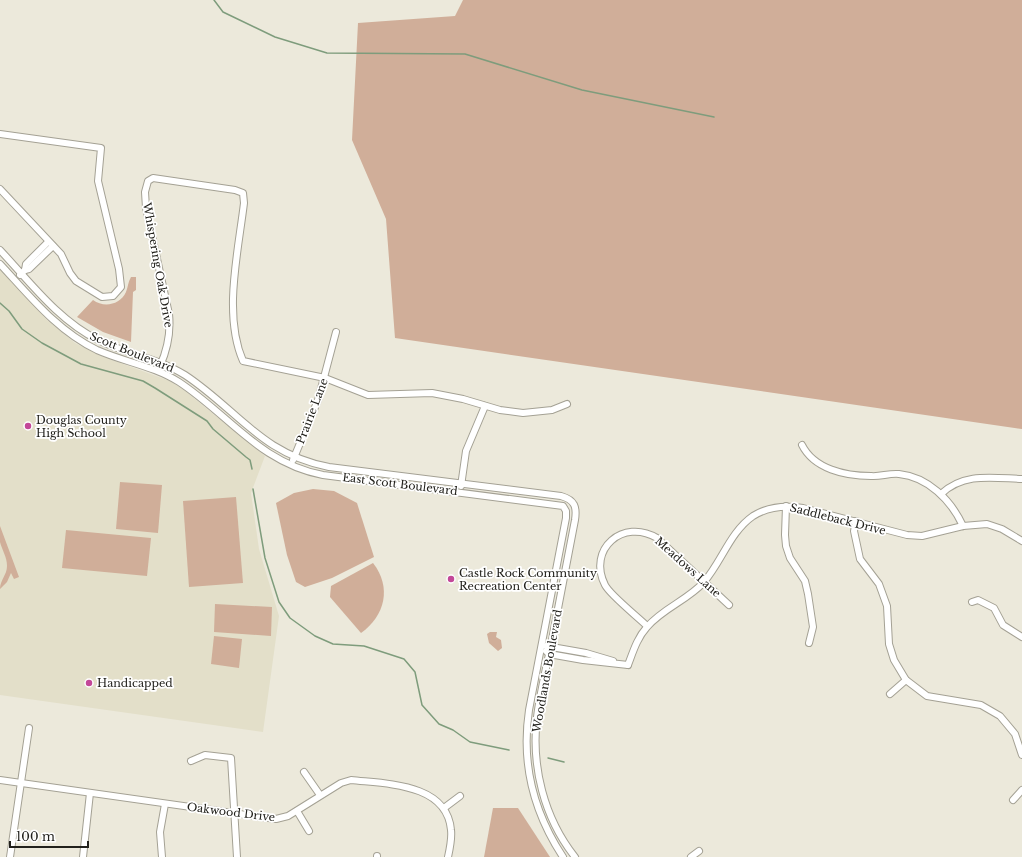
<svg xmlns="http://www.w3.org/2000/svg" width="1022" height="857" viewBox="0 0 1022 857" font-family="'Libre Baskerville',serif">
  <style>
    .built { fill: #e3dfc9 }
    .green { fill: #d0ae99 }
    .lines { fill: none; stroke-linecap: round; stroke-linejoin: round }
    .stream { stroke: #7e9c7c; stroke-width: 1.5 }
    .minor-casing { stroke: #a4a194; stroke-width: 8 }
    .minor { stroke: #fff; stroke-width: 6 }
    .poi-dot { fill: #c34798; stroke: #fff; stroke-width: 1.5 }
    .labels { text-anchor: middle; stroke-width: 3.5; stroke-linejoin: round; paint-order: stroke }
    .street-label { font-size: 11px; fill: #22211c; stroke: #fff }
    .poi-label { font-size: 11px; fill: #22211c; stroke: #fff; text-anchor: start }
  </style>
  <rect width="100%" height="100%" fill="#ece9db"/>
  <!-- built -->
  <polygon class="built" points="0,268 47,320 75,343 101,356 170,381 184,390 265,456 251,493 259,549 279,616 263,732 0,695"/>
  <!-- green -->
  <g class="green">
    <polygon points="463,0 1022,0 1022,429 395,338 386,219 352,140 358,23 455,16"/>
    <path d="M131,277H136V290L133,292L131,342L103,332L77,317L93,300C104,308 120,305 126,292C128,287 128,282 131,277Z"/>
    <polygon points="120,482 162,485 158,533 116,529"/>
    <polygon points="313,489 334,491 357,503 374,557 332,578 305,587 296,582 287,555 276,503 294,493"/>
    <polygon points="236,497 243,583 189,587 183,501"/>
    <path d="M0,526L19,577L14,579L11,573L7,582L0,589C0,580 7,575 7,566C7,557 2,550 0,542C0,537 0,531 0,526Z"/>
    <polygon points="66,530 151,538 147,576 62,568"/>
    <path d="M373,563C392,587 385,616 361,633L330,597L331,586Z"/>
    <polygon points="215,604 272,607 271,636 214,632"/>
    <polygon points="490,632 497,632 496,637 501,640 502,648 498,651 489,643 487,634"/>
    <polygon points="214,636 242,639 239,668 211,664"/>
    <polygon points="493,808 518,808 550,857 484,857"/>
  </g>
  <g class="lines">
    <!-- stream -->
    <g class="stream">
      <polyline points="214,0 223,12 275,37 327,53 465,54 582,90 714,117"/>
      <polyline points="0,303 9,311 22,329 42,343 81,364 143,381 155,388 207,421 213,429 246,457 250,460 252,469"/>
      <polyline points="253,489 265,558 279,602 290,618 315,636 333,644 364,646 404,659 415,672 422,705 439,724 453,730 470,742 509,750"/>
      <polyline points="548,758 564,762"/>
    </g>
    <defs>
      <g id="minor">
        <polyline points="0,134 101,148 98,181 119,269 121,287 113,296 102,297 76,281 70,273 61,254 0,189"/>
        <path d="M0,250C30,282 58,320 98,340C126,354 158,358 185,375C238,410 261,454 329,467L561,496C575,500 577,507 575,520C567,561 559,603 551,645C546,669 540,693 537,717C531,766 544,818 575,857"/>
        <path d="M0,264C29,295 57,331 97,350C124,362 154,366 179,382C229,415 260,463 323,475L563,506L566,511V518L529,710C521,763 534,813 563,857"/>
        <polyline points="25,270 29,269 53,246"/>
        <polyline points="20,275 25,270 26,264 48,242"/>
        <path d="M160,366C168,348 171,333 169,314L146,208L145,192L148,181L153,178L235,190L243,193L244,203C238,253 223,315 243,361L325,378L368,395L432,393L463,399L500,410L523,413L552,410L567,404"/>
        <path d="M802,445C814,469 845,476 871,476C880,477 889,473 899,474C928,477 951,500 963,526"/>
        <polyline points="293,460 318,400 336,332"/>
        <polyline points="461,486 466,451 485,406"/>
        <path d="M941,494C964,472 993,478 1022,479"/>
        <polyline points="786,506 785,535 786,546 790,558 805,581 808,594 813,627 809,643"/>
        <polyline points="856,521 854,531 860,559 879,584 887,606 889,644 894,660 906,680 927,696 981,705 1000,716 1015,734 1022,755"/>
        <polyline points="972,602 978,600 994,608 1003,625 1022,637"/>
        <path d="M647,626C638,617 610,595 605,585C587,549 623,518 657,538L729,605"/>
        <polyline points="546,646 586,653 613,661"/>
        <polyline points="546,651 549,654 583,660 628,665"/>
        <path d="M628,665C633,652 637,638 647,627C663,608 688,600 704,582C722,561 730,532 753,516C769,506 785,505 803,508L907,535L922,536L963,526L987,524L1002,529L1022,541"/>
        <polyline points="890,694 906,680"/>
        <polyline points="191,761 205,755 231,758 237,857"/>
        <polyline points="304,772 320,795"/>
        <path d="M0,780L276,819L288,816L341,783L351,780C386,784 447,783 451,830C452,838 450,848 448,857"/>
        <polyline points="1013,800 1022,790"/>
        <polyline points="444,808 460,796"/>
        <polyline points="297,811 309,831"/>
        <polyline points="10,857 29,728"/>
        <polyline points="83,857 90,793"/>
        <polyline points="162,857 160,832 165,804"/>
        <polyline points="377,857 377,856"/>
        <polyline points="691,857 699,851"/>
      </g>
    </defs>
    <!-- minor casing -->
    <use href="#minor" class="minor-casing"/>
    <!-- minor -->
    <use href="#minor" class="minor"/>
  </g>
  <!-- markers -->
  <g class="poi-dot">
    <circle cx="28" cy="426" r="4"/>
    <circle cx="451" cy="579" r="4"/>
    <circle cx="89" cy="683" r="4"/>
  </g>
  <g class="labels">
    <!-- street labels -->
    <g class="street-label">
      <text transform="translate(158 265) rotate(80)" y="4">Whispering Oak Drive</text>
      <text transform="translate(132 352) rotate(22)" y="4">Scott Boulevard</text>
      <text transform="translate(312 411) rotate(-69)" y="4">Prairie Lane</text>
      <text transform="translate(400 484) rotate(7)" y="4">East Scott Boulevard</text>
      <text transform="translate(838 519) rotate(14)" y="4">Saddleback Drive</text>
      <text transform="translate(688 567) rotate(42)" y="4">Meadows Lane</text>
      <text transform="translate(547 671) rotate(-80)" y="4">Woodlands Boulevard</text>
      <text transform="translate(231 812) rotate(7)" y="4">Oakwood Drive</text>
    </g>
    <!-- poi labels -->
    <g class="poi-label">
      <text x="36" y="424">Douglas County<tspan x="36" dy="13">High School</tspan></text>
      <text x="459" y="577">Castle Rock Community<tspan x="459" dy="13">Recreation Center</tspan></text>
      <text x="97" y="687">Handicapped</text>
    </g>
  </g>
  <!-- scale -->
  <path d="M10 841v6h78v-6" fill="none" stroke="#22211c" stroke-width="2"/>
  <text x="16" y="841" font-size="12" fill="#22211c" stroke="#ffffff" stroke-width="3" paint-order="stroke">100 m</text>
</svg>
